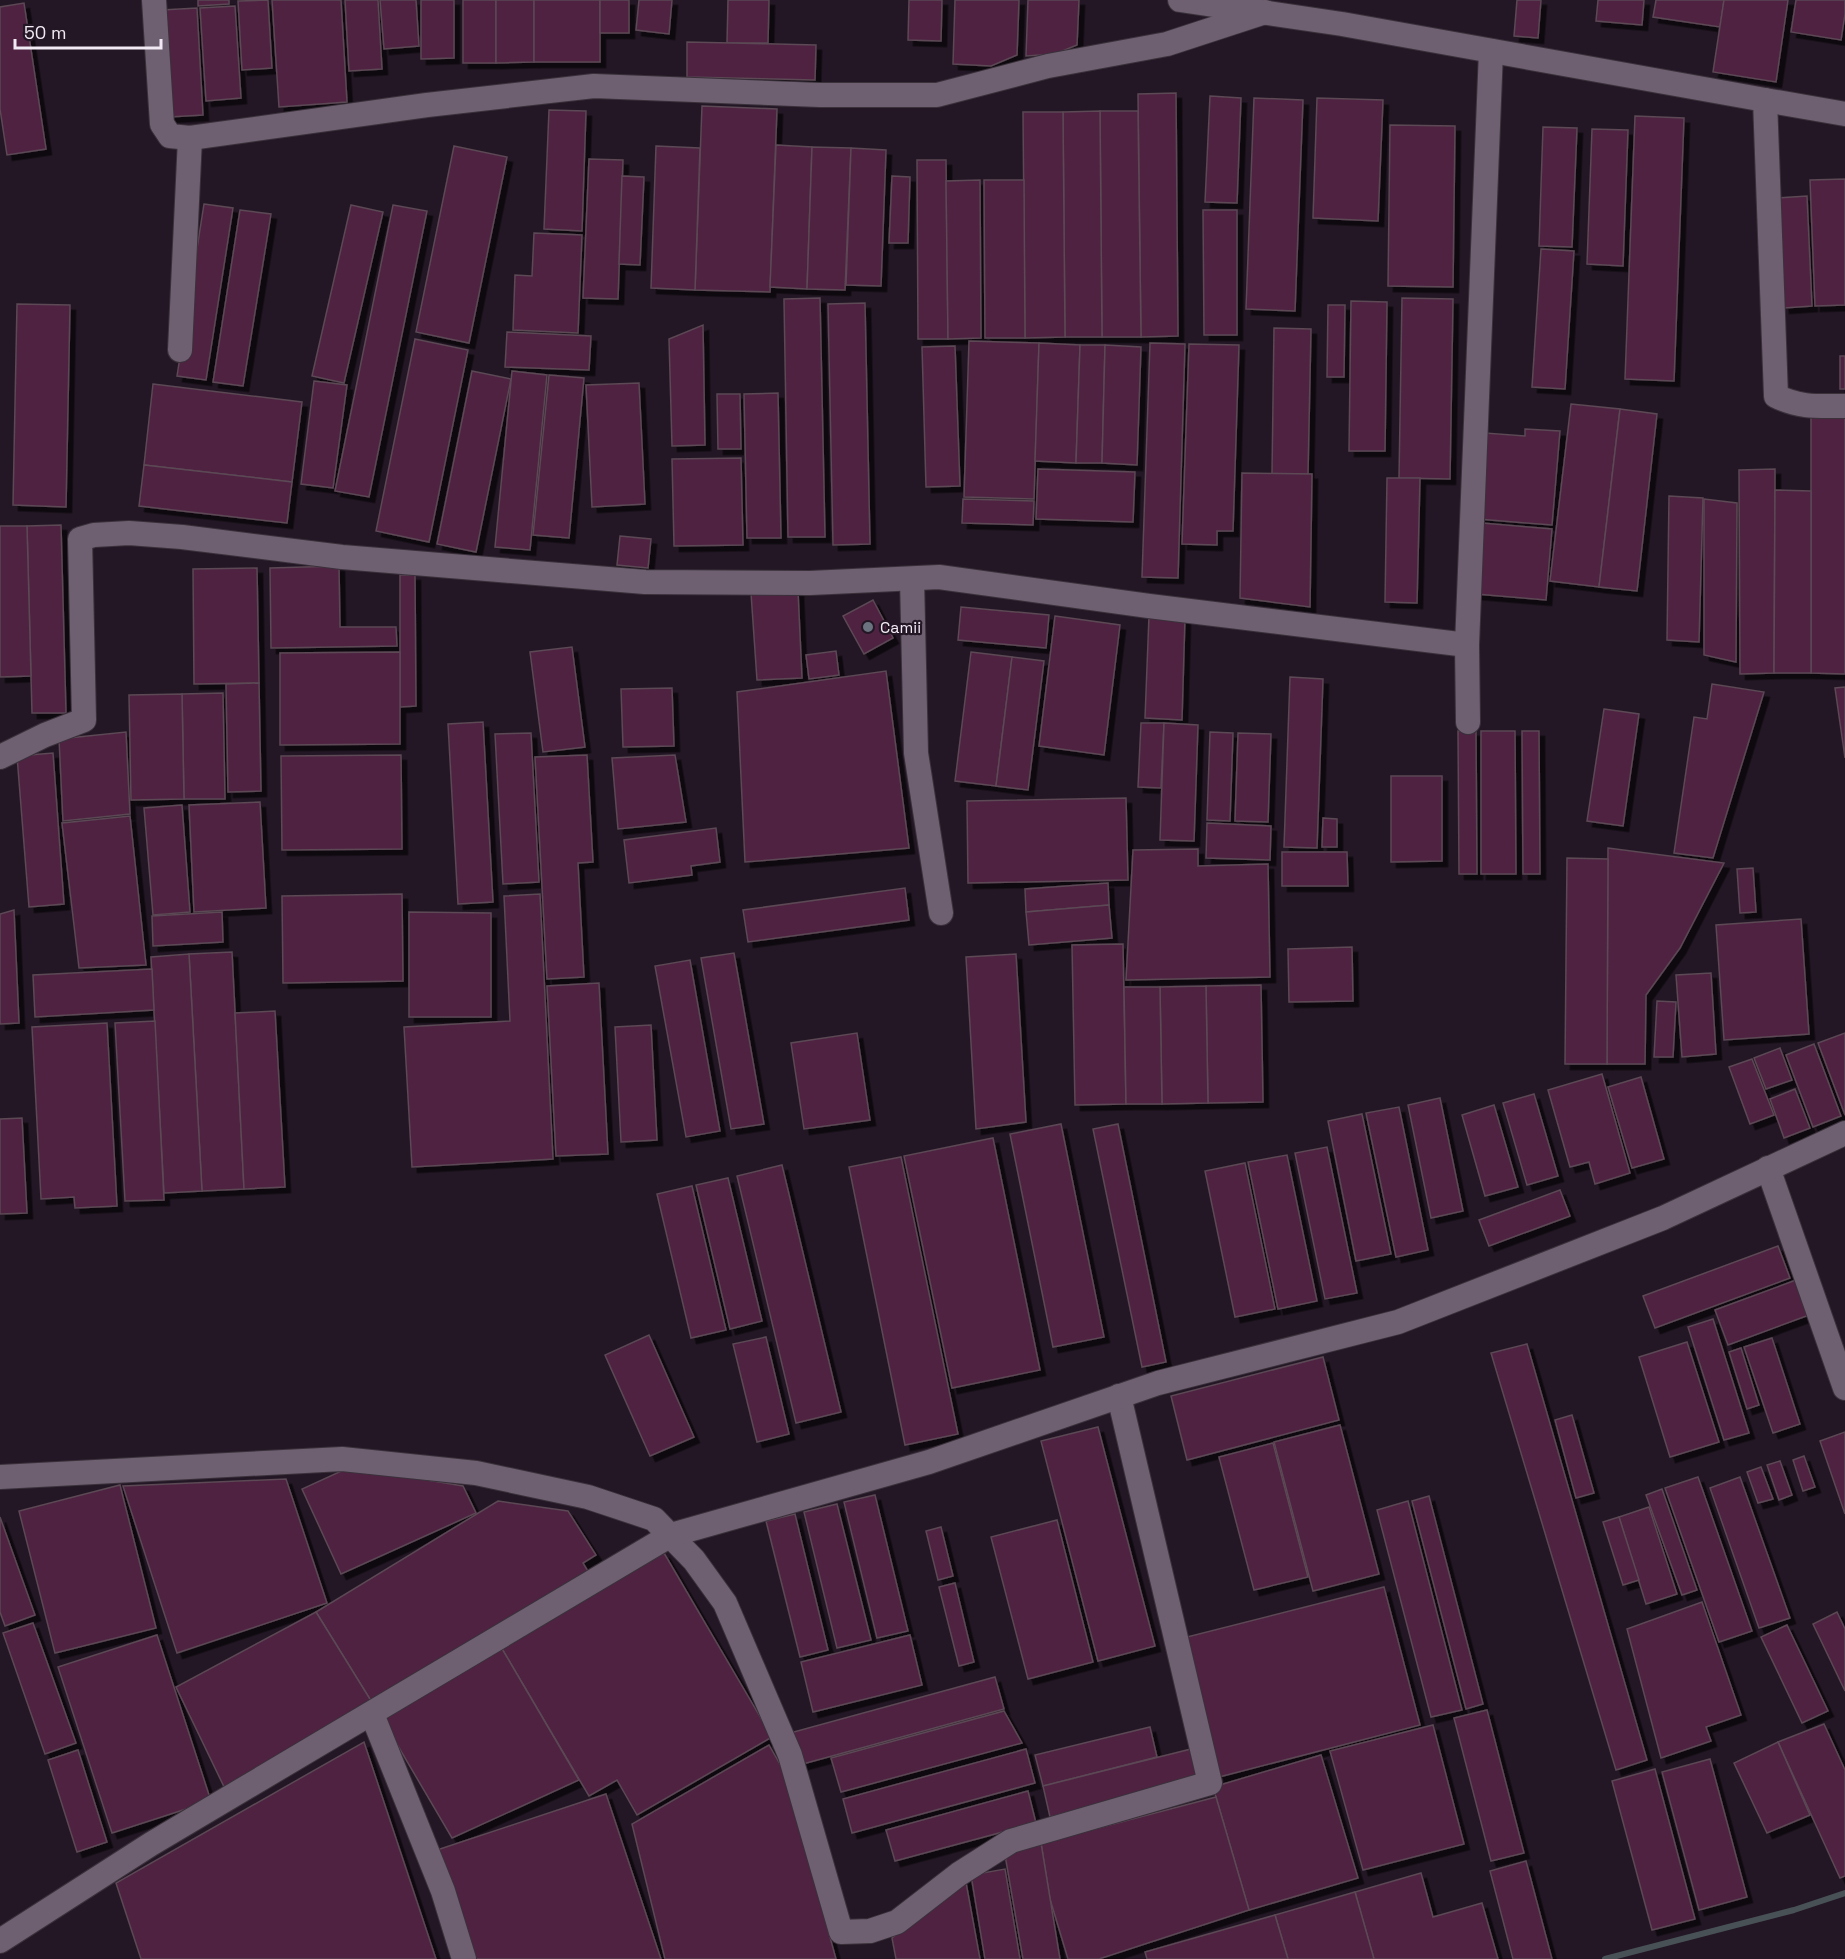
<svg xmlns="http://www.w3.org/2000/svg" width="1845" height="1959" viewBox="0 0 1845 1959" font-family="'Space Grotesk',sans-serif">
  <style>
    .lines { fill: none; stroke-linecap: round; stroke-linejoin: round }
    .stream { stroke: #485256; stroke-width: 6 }
    .building { fill: #4f2342; stroke: #5b4854; stroke-width: 1.5; filter: url(#shadow) }
    .minor-casing { stroke: #3a313b; stroke-width: 26 }
    .minor { stroke: #6f6071; stroke-width: 24 }
    .worship-dot { fill: #6b7280; stroke: #231725; stroke-width: 2 }
    .labels { text-anchor: middle; stroke-width: 4.5; stroke-linejoin: round; paint-order: stroke }
    .poi-label { font-size: 16px; fill: #f1e9f3; stroke: #231725; text-anchor: start }
  </style>
  <defs>
    <filter id="shadow"><feDropShadow dx="5.5" dy="5.5" stdDeviation="0" flood-color="#0009"/></filter>
  </defs>
  <rect width="100%" height="100%" fill="#231725"/>
  <g class="lines">
    <!-- stream -->
    <polyline class="stream" points="1605,1959 1794,1910 1845,1893"/>
  </g>
  <!-- building -->
  <g class="building">
    <polygon points="198,0 229,0 229,4 198,6"/>
    <polygon points="268,0 272,68 242,70 238,1"/>
    <polygon points="272,0 341,0 347,102 279,107"/>
    <polygon points="345,0 378,0 382,69 349,71"/>
    <polygon points="380,0 416,0 419,46 384,49"/>
    <polygon points="421,0 454,0 454,58 421,59"/>
    <rect x="463" y="0" width="33" height="63"/>
    <polygon points="496,0 534,0 534,62 496,63"/>
    <rect x="534" y="0" width="66" height="62"/>
    <rect x="600" y="0" width="29" height="33"/>
    <polygon points="639,0 672,0 669,34 636,30"/>
    <polygon points="728,0 769,0 768,43 727,43"/>
    <polygon points="909,0 942,0 941,41 908,40"/>
    <polygon points="955,0 1019,0 1017,55 991,66 953,64"/>
    <polygon points="1028,0 1079,0 1077,45 1055,54 1026,56"/>
    <polygon points="1517,0 1541,0 1538,38 1514,36"/>
    <polygon points="1598,0 1644,0 1642,25 1596,21"/>
    <polygon points="1656,0 1724,0 1720,27 1653,17"/>
    <polygon points="1724,0 1788,0 1776,82 1713,72"/>
    <polygon points="1796,0 1845,0 1845,14 1841,40 1791,32"/>
    <polygon points="24,3 46,149 7,155 0,109 0,7"/>
    <polygon points="235,6 241,98 206,101 200,8"/>
    <polygon points="197,8 203,115 169,117 162,10"/>
    <polygon points="687,42 816,45 815,80 687,77"/>
    <polygon points="1176,93 1178,336 1141,337 1138,94"/>
    <polygon points="1210,96 1241,98 1237,203 1205,202"/>
    <polygon points="1254,98 1303,100 1295,311 1246,309"/>
    <polygon points="1317,98 1383,100 1378,221 1313,218"/>
    <polygon points="702,106 777,109 770,292 695,290"/>
    <polygon points="549,110 586,111 582,231 544,229"/>
    <polygon points="1100,111 1138,111 1141,337 1102,337"/>
    <polygon points="1100,111 1102,337 1065,337 1063,112"/>
    <polygon points="1023,112 1063,112 1065,337 1025,338"/>
    <polygon points="1635,116 1684,118 1674,381 1625,379"/>
    <polygon points="1390,125 1455,126 1453,287 1388,286"/>
    <polygon points="1543,127 1577,128 1572,247 1539,246"/>
    <polygon points="1592,129 1628,130 1623,266 1587,264"/>
    <polygon points="776,145 812,147 807,289 770,287"/>
    <polygon points="454,146 507,157 469,343 416,332"/>
    <polygon points="656,146 700,148 695,290 651,288"/>
    <polygon points="812,147 851,148 845,290 807,289"/>
    <polygon points="851,148 886,150 881,286 846,285"/>
    <polygon points="589,159 623,160 618,299 583,298"/>
    <polygon points="917,160 946,160 948,339 918,339"/>
    <polygon points="622,176 644,177 640,265 619,264"/>
    <polygon points="892,176 910,177 908,243 889,243"/>
    <polygon points="1845,179 1845,305 1815,306 1810,180"/>
    <polygon points="980,180 981,338 948,339 946,181"/>
    <polygon points="984,180 1024,180 1025,338 985,338"/>
    <polygon points="1807,196 1812,306 1784,308 1777,198"/>
    <polygon points="204,204 233,208 206,380 177,376"/>
    <polygon points="351,205 383,212 344,383 312,376"/>
    <polygon points="393,205 427,211 369,497 335,491"/>
    <polygon points="240,210 271,214 243,386 213,382"/>
    <polygon points="1203,210 1237,210 1237,335 1204,335"/>
    <polygon points="534,233 582,235 578,333 513,330 515,275 532,276"/>
    <polygon points="1541,249 1574,251 1565,389 1532,387"/>
    <polygon points="820,298 825,537 788,537 784,299"/>
    <polygon points="1402,298 1453,299 1450,479 1399,478"/>
    <polygon points="1351,301 1387,302 1385,451 1349,451"/>
    <polygon points="865,303 870,544 833,545 828,304"/>
    <polygon points="17,304 70,305 66,507 13,505"/>
    <polygon points="1328,305 1345,305 1344,377 1327,377"/>
    <polygon points="703,325 705,445 672,446 669,339"/>
    <polygon points="1274,328 1311,329 1308,474 1272,474"/>
    <polygon points="507,332 591,336 589,370 505,367"/>
    <polygon points="415,339 468,350 429,542 376,531"/>
    <polygon points="969,341 1039,343 1034,499 964,497"/>
    <polygon points="1039,343 1080,345 1076,463 1035,461"/>
    <polygon points="1150,343 1185,344 1178,578 1142,577"/>
    <polygon points="1189,344 1239,345 1233,531 1217,531 1217,545 1182,544"/>
    <polygon points="1080,345 1105,345 1102,463 1076,463"/>
    <polygon points="1105,345 1141,347 1137,465 1102,463"/>
    <polygon points="955,346 960,486 926,487 922,347"/>
    <rect x="1840" y="356" width="5" height="33"/>
    <polygon points="472,371 511,379 476,552 437,544"/>
    <polygon points="512,371 547,375 530,550 495,547"/>
    <polygon points="549,375 584,378 569,538 533,535"/>
    <polygon points="314,381 347,385 333,488 301,484"/>
    <polygon points="639,383 645,504 592,507 586,385"/>
    <polygon points="153,384 302,402 292,482 144,465"/>
    <polygon points="778,393 781,538 747,538 744,394"/>
    <polygon points="717,394 740,394 741,449 718,449"/>
    <polygon points="1571,404 1620,409 1599,587 1550,581"/>
    <polygon points="1620,409 1657,414 1637,591 1599,587"/>
    <polygon points="1811,414 1845,414 1845,674 1811,673"/>
    <polygon points="1525,429 1560,431 1552,525 1478,519 1485,433 1525,436"/>
    <polygon points="741,458 743,545 674,546 672,459"/>
    <polygon points="144,465 292,482 287,523 139,506"/>
    <polygon points="1038,469 1135,472 1133,522 1036,519"/>
    <polygon points="1775,469 1774,673 1740,674 1739,470"/>
    <polygon points="1242,473 1312,474 1310,607 1240,598"/>
    <polygon points="1387,478 1420,478 1417,603 1385,602"/>
    <polygon points="1775,490 1811,491 1811,673 1774,673"/>
    <polygon points="1669,496 1703,498 1699,642 1667,640"/>
    <polygon points="963,499 1034,501 1033,525 962,523"/>
    <polygon points="1704,499 1737,503 1736,662 1704,655"/>
    <polygon points="1482,523 1552,529 1546,600 1476,594"/>
    <polygon points="61,525 66,713 32,713 27,526"/>
    <polygon points="0,526 27,526 31,676 0,677"/>
    <polygon points="620,536 651,539 648,568 617,565"/>
    <polygon points="339,566 340,627 396,627 397,646 271,648 270,568"/>
    <polygon points="257,568 259,683 194,684 193,569"/>
    <polygon points="400,575 415,575 416,706 400,707"/>
    <polygon points="798,591 802,678 757,680 751,593"/>
    <polygon points="873,600 893,638 864,654 843,616"/>
    <polygon points="961,607 1049,615 1046,648 958,640"/>
    <polygon points="1055,616 1120,625 1104,755 1039,746"/>
    <polygon points="1149,616 1185,617 1182,720 1145,718"/>
    <polygon points="572,647 585,747 543,752 530,652"/>
    <polygon points="836,651 839,675 809,679 806,655"/>
    <polygon points="400,652 400,744 280,745 280,653"/>
    <polygon points="971,652 1012,657 996,786 955,781"/>
    <polygon points="1012,657 1044,661 1028,790 996,786"/>
    <polygon points="886,671 909,848 745,862 737,692"/>
    <polygon points="1290,677 1323,679 1317,848 1284,847"/>
    <polygon points="259,683 261,791 228,792 226,684"/>
    <polygon points="1712,684 1764,692 1713,858 1674,853 1694,717 1707,719"/>
    <polygon points="1845,687 1845,758 1835,688"/>
    <polygon points="672,688 674,746 623,747 621,689"/>
    <polygon points="223,693 225,799 184,799 182,694"/>
    <polygon points="182,694 184,799 131,800 129,695"/>
    <polygon points="1604,709 1639,714 1623,826 1587,821"/>
    <polygon points="483,722 493,902 458,904 448,724"/>
    <polygon points="1141,723 1164,723 1161,788 1138,787"/>
    <polygon points="1164,723 1198,725 1194,841 1160,840"/>
    <polygon points="1458,731 1476,731 1477,874 1459,874"/>
    <polygon points="1481,731 1515,731 1516,874 1481,874"/>
    <polygon points="1522,731 1539,731 1540,874 1523,874"/>
    <polygon points="126,732 130,814 63,821 59,739"/>
    <polygon points="1210,732 1233,733 1230,821 1207,820"/>
    <polygon points="531,733 539,882 503,884 495,734"/>
    <polygon points="1238,733 1271,734 1268,822 1235,821"/>
    <polygon points="53,753 64,904 29,907 17,756"/>
    <polygon points="401,755 402,849 282,850 281,756"/>
    <polygon points="587,755 593,862 578,863 584,977 547,979 535,757"/>
    <polygon points="675,755 686,822 618,829 612,758"/>
    <polygon points="1391,776 1442,776 1442,861 1391,862"/>
    <polygon points="1126,798 1128,880 968,883 967,801"/>
    <polygon points="260,802 266,908 194,912 189,805"/>
    <polygon points="182,805 190,912 153,915 144,808"/>
    <polygon points="130,816 146,965 79,968 62,823"/>
    <polygon points="1323,818 1337,819 1337,847 1322,847"/>
    <polygon points="1207,823 1271,826 1270,860 1206,858"/>
    <polygon points="716,828 720,862 691,866 692,875 629,883 624,840"/>
    <polygon points="1608,848 1724,863 1680,948 1646,995 1645,1064 1607,1064"/>
    <polygon points="1198,849 1198,866 1268,864 1270,977 1126,980 1133,850"/>
    <polygon points="1282,852 1347,852 1348,886 1282,886"/>
    <polygon points="1567,858 1608,859 1607,1064 1565,1064"/>
    <polygon points="1753,868 1756,912 1740,913 1737,869"/>
    <polygon points="1108,883 1109,905 1026,912 1025,889"/>
    <polygon points="905,888 909,920 748,942 743,910"/>
    <polygon points="402,894 403,981 283,983 282,896"/>
    <polygon points="540,894 553,1159 412,1167 404,1027 510,1021 504,896"/>
    <polygon points="1109,905 1112,938 1029,945 1026,912"/>
    <polygon points="14,910 19,1023 0,1024 0,914"/>
    <polygon points="222,912 223,942 153,946 152,916"/>
    <polygon points="409,912 491,913 491,1017 409,1017"/>
    <polygon points="1801,919 1809,1034 1724,1040 1716,925"/>
    <polygon points="1123,944 1126,1104 1075,1105 1072,945"/>
    <polygon points="1352,947 1353,1001 1289,1002 1288,949"/>
    <polygon points="232,952 244,1189 202,1191 189,954"/>
    <polygon points="734,953 764,1124 731,1129 701,958"/>
    <polygon points="189,954 202,1191 164,1193 151,957"/>
    <polygon points="1016,954 1026,1122 976,1129 966,957"/>
    <polygon points="690,960 720,1131 686,1137 655,966"/>
    <polygon points="152,969 154,1010 35,1017 33,975"/>
    <polygon points="1711,973 1716,1054 1682,1057 1676,975"/>
    <polygon points="599,983 608,1154 556,1156 547,986"/>
    <polygon points="1261,985 1263,1102 1208,1103 1206,986"/>
    <polygon points="1206,986 1208,1103 1162,1104 1160,987"/>
    <polygon points="1124,987 1160,987 1162,1104 1126,1104"/>
    <polygon points="1657,1001 1676,1002 1673,1057 1654,1057"/>
    <polygon points="275,1011 285,1187 244,1189 235,1013"/>
    <polygon points="155,1021 164,1200 125,1201 115,1023"/>
    <polygon points="107,1023 117,1206 75,1208 74,1197 41,1199 32,1027"/>
    <polygon points="651,1025 657,1140 621,1142 615,1027"/>
    <polygon points="857,1033 870,1120 804,1129 791,1043"/>
    <polygon points="1845,1033 1845,1115 1818,1043"/>
    <polygon points="1814,1044 1841,1116 1813,1127 1786,1055"/>
    <polygon points="1780,1048 1792,1080 1766,1089 1754,1058"/>
    <polygon points="1752,1059 1774,1115 1750,1124 1729,1067"/>
    <polygon points="1602,1074 1630,1173 1595,1184 1589,1162 1570,1167 1548,1090"/>
    <polygon points="1641,1077 1664,1159 1632,1168 1608,1087"/>
    <polygon points="1795,1089 1810,1128 1784,1138 1770,1099"/>
    <polygon points="1534,1094 1558,1176 1527,1185 1503,1103"/>
    <polygon points="1440,1098 1463,1211 1431,1218 1408,1105"/>
    <polygon points="1494,1105 1518,1187 1485,1196 1462,1115"/>
    <polygon points="1399,1107 1428,1250 1396,1257 1366,1113"/>
    <polygon points="1362,1114 1391,1254 1356,1261 1328,1121"/>
    <polygon points="22,1118 27,1213 0,1214 0,1119"/>
    <polygon points="1061,1124 1104,1337 1053,1347 1010,1134"/>
    <polygon points="1118,1124 1166,1362 1142,1367 1093,1129"/>
    <polygon points="993,1138 1040,1370 952,1388 904,1156"/>
    <polygon points="1327,1147 1357,1293 1325,1299 1295,1153"/>
    <polygon points="1287,1155 1317,1301 1278,1309 1248,1162"/>
    <polygon points="901,1157 958,1434 905,1445 849,1167"/>
    <polygon points="1245,1163 1275,1309 1235,1317 1205,1171"/>
    <polygon points="782,1165 841,1412 796,1423 737,1176"/>
    <polygon points="728,1178 762,1321 730,1329 696,1185"/>
    <polygon points="692,1186 726,1330 691,1338 657,1194"/>
    <polygon points="1560,1190 1570,1216 1489,1246 1479,1220"/>
    <polygon points="1778,1246 1790,1278 1655,1328 1643,1296"/>
    <polygon points="1796,1280 1809,1315 1728,1345 1715,1310"/>
    <polygon points="1713,1319 1749,1433 1724,1440 1688,1327"/>
    <polygon points="649,1335 694,1437 650,1456 605,1355"/>
    <polygon points="766,1337 789,1434 757,1442 733,1344"/>
    <polygon points="1772,1338 1800,1424 1773,1433 1744,1347"/>
    <polygon points="1687,1342 1719,1442 1670,1457 1639,1357"/>
    <polygon points="1527,1344 1647,1760 1616,1770 1491,1353"/>
    <polygon points="1741,1348 1759,1405 1747,1409 1729,1352"/>
    <polygon points="1323,1357 1339,1420 1187,1460 1171,1396"/>
    <polygon points="1572,1415 1594,1493 1576,1498 1555,1420"/>
    <polygon points="1340,1425 1379,1574 1313,1591 1274,1442"/>
    <polygon points="1098,1427 1155,1646 1098,1661 1041,1441"/>
    <polygon points="1845,1432 1845,1514 1820,1441"/>
    <polygon points="1273,1443 1308,1577 1254,1590 1219,1457"/>
    <polygon points="1804,1456 1815,1487 1803,1491 1793,1460"/>
    <polygon points="1780,1461 1792,1495 1779,1500 1767,1465"/>
    <polygon points="350,1467 463,1486 476,1513 341,1574 302,1489"/>
    <polygon points="1761,1467 1773,1499 1758,1503 1747,1472"/>
    <polygon points="1698,1477 1752,1631 1719,1642 1665,1488"/>
    <polygon points="1740,1477 1790,1618 1759,1628 1710,1488"/>
    <polygon points="286,1479 327,1603 177,1653 123,1486"/>
    <polygon points="120,1485 156,1628 55,1653 19,1511"/>
    <polygon points="1662,1489 1697,1590 1682,1595 1646,1495"/>
    <polygon points="875,1495 908,1631 877,1638 844,1502"/>
    <polygon points="1429,1496 1483,1704 1466,1709 1412,1501"/>
    <polygon points="498,1501 568,1511 596,1555 583,1563 589,1573 373,1704 316,1612"/>
    <polygon points="1408,1501 1462,1710 1431,1717 1377,1510"/>
    <polygon points="837,1504 871,1640 837,1648 804,1512"/>
    <polygon points="1649,1507 1677,1594 1646,1604 1619,1517"/>
    <polygon points="795,1514 828,1650 800,1657 766,1521"/>
    <polygon points="0,1517 35,1615 5,1626 0,1612"/>
    <polygon points="1619,1517 1639,1580 1623,1585 1603,1522"/>
    <polygon points="1057,1520 1093,1662 1028,1679 991,1537"/>
    <polygon points="941,1527 953,1576 938,1580 926,1531"/>
    <polygon points="664,1553 772,1737 637,1815 617,1780 589,1796 501,1647"/>
    <polygon points="955,1583 974,1662 959,1666 939,1587"/>
    <polygon points="1384,1587 1420,1725 1219,1777 1183,1638"/>
    <polygon points="1702,1602 1741,1715 1706,1727 1711,1741 1661,1758 1627,1629"/>
    <polygon points="316,1612 373,1704 227,1793 176,1687"/>
    <polygon points="1837,1612 1845,1629 1845,1691 1813,1624"/>
    <polygon points="33,1623 76,1743 45,1754 3,1633"/>
    <polygon points="1787,1625 1828,1711 1802,1723 1761,1637"/>
    <polygon points="157,1635 211,1801 112,1833 58,1667"/>
    <polygon points="910,1635 922,1685 813,1712 801,1662"/>
    <polygon points="501,1647 579,1780 452,1838 381,1717"/>
    <polygon points="995,1677 1004,1709 799,1765 790,1733"/>
    <polygon points="1487,1710 1524,1853 1491,1861 1454,1718"/>
    <polygon points="1004,1711 1022,1743 841,1792 831,1758"/>
    <polygon points="1824,1724 1845,1770 1845,1876 1840,1878 1778,1742"/>
    <polygon points="1433,1725 1464,1844 1363,1870 1330,1751"/>
    <polygon points="1150,1727 1157,1757 1043,1786 1035,1755"/>
    <polygon points="364,1742 436,1959 141,1959 116,1883"/>
    <polygon points="1778,1742 1810,1815 1767,1833 1734,1763"/>
    <polygon points="769,1745 785,1773 836,1959 665,1959 632,1824"/>
    <polygon points="1195,1748 1203,1780 1050,1817 1043,1786"/>
    <polygon points="1026,1749 1035,1783 852,1833 843,1799"/>
    <polygon points="78,1750 107,1842 77,1852 48,1760"/>
    <polygon points="1321,1755 1358,1878 1249,1910 1213,1787"/>
    <polygon points="1710,1759 1747,1897 1699,1910 1662,1772"/>
    <polygon points="1655,1769 1695,1919 1652,1930 1612,1781"/>
    <polygon points="1028,1791 1036,1823 895,1861 886,1830"/>
    <polygon points="606,1794 661,1959 473,1959 437,1850"/>
    <polygon points="1216,1797 1249,1910 1099,1959 1068,1959 1050,1899 1041,1843"/>
    <polygon points="1041,1843 1060,1959 1023,1959 1005,1855"/>
    <polygon points="1526,1861 1552,1959 1513,1959 1490,1871"/>
    <polygon points="1005,1869 1020,1959 985,1959 971,1875"/>
    <polygon points="1421,1873 1433,1917 1482,1903 1498,1959 1374,1959 1355,1892"/>
    <polygon points="965,1877 980,1959 896,1959 892,1938"/>
    <polygon points="1355,1892 1374,1959 1288,1959 1275,1915"/>
    <polygon points="1275,1915 1288,1959 1147,1959 1145,1952"/>
  </g>
  <g class="lines">
    <defs>
      <g id="minor">
        <polyline points="154,0 162,124 170,136 190,138 427,105 594,86 820,95 937,95 1048,66 1167,44 1265,12"/>
        <path d="M1180,0L1342,24L1765,100L1776,396C1800,408 1819,406 1845,406"/>
        <polyline points="1765,100 1845,114"/>
        <polyline points="180,350 190,138"/>
        <polyline points="912,579 916,753 941,913"/>
        <polyline points="1468,722 1467,645 1491,51"/>
        <polyline points="0,757 45,735 84,720 80,539 94,535 129,533 182,537 342,557 645,582 810,583 939,577 1149,606 1467,645"/>
        <polyline points="1768,1168 1845,1388"/>
        <polyline points="0,1477 342,1459 476,1473 588,1497 654,1519 694,1560 725,1603 790,1755 841,1932 870,1931 897,1922 959,1874 1011,1841 1210,1783 1119,1396"/>
        <polyline points="372,1714 443,1891 464,1959"/>
        <polyline points="0,1941 151,1844 671,1535 929,1462 1158,1383 1398,1322 1663,1218 1845,1133"/>
      </g>
    </defs>
    <!-- minor casing -->
    <use href="#minor" class="minor-casing"/>
    <!-- minor -->
    <use href="#minor" class="minor"/>
  </g>
  <!-- markers -->
  <circle class="worship-dot" cx="868" cy="627" r="6"/>
  <g class="labels">
    <!-- poi labels -->
    <g class="poi-label">
      <text x="880" y="633">Camii</text>
    </g>
  </g>
  <!-- scale -->
  <path d="M15 39v9h146v-9" fill="none" stroke="#f1e9f3" stroke-width="3"/>
  <text x="24" y="39" font-size="18" fill="#f1e9f3" stroke="#231725" stroke-width="4.5" paint-order="stroke">50 m</text>
</svg>
